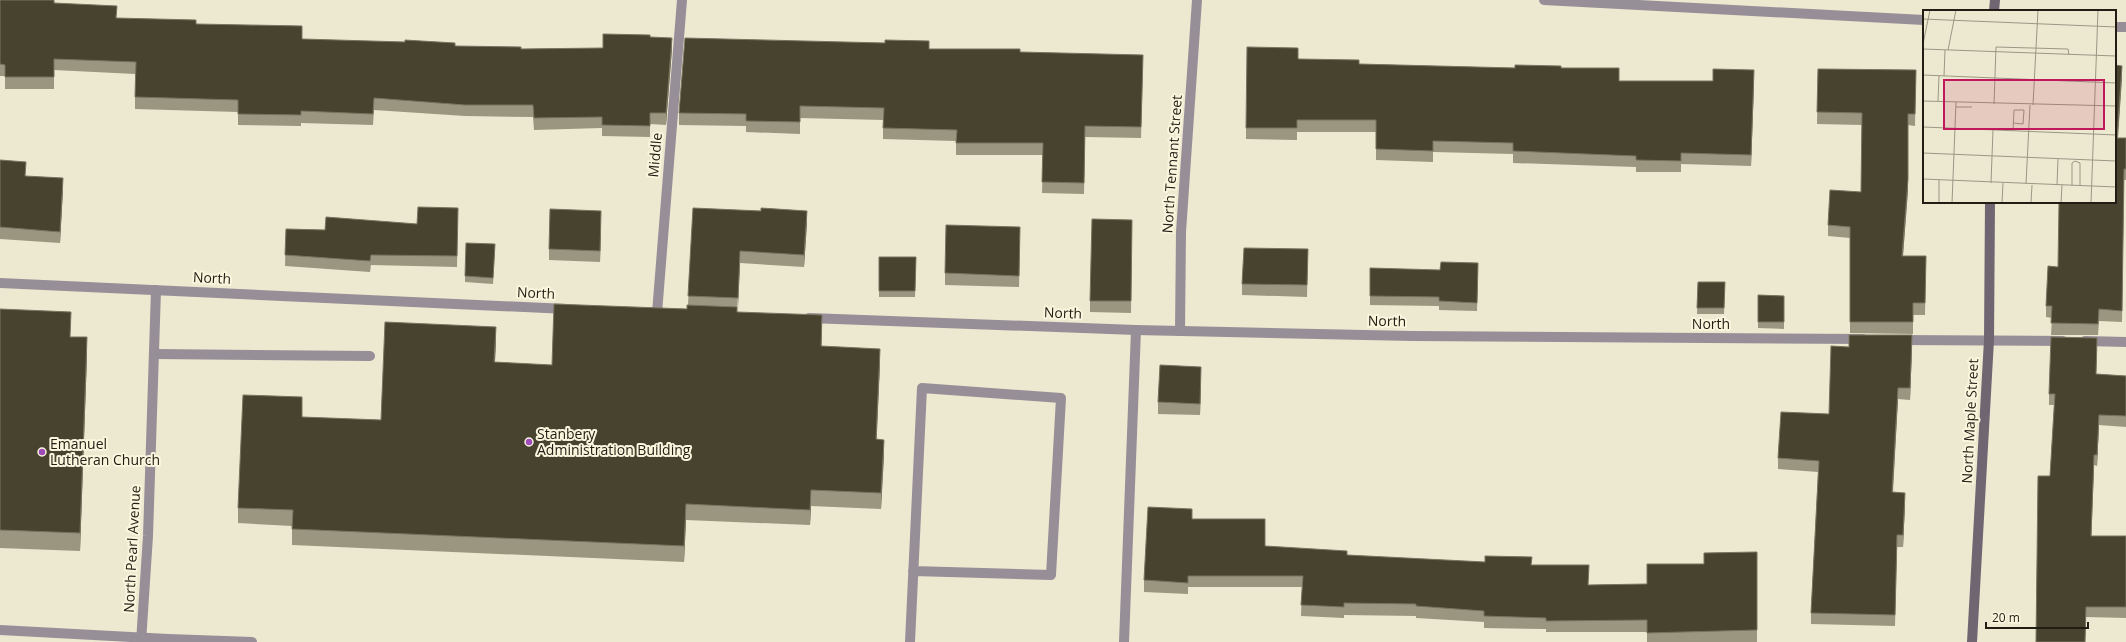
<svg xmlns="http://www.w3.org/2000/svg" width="2126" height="642" viewBox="0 0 2126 642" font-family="'Open Sans',sans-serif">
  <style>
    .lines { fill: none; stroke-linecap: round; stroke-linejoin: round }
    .lane { stroke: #968f98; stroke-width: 10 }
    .street { stroke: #968f98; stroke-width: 10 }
    .secondary { stroke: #6f6672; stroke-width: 10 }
    .wall { fill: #9a9680 }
    .shaded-wall { fill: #79745f }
    .building { fill: #47432f; stroke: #79745f }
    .poi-dot { fill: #9f4bba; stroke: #faf6dd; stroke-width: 1.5 }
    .labels { text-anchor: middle; stroke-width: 4; stroke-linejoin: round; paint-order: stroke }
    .street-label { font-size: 14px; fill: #1f1d14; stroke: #faf6dd }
    .poi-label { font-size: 14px; fill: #1f1d14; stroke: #faf6dd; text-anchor: start }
    .inset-road { fill: none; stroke: #9b9785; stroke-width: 1 }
    .view { fill: #c2185b; fill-opacity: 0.15; stroke: #c2185b; stroke-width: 2 }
    .inset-edge { fill: none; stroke: #1f1d14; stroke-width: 2 }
  </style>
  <rect width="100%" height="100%" fill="#ede8d0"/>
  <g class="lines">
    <!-- lane -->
    <g class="lane">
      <polyline points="0,283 567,309"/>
      <polyline points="657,313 682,0"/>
      <polyline points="809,318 1136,330 1412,336 1863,339"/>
      <polyline points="1899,340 2063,341"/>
      <polyline points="2085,341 2126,342"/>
      <polyline points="154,354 370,356"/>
      <polyline points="910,642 922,388 1061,398 1051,575 913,571"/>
      <polyline points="1124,642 1136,330"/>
    </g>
    <!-- street -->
    <g class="street">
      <polyline points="1544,0 1924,20"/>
      <polyline points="2115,27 2126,27"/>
      <polyline points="1180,331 1181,232 1197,0"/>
      <polyline points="0,630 168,639 252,642"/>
      <polyline points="141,642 148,536 156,290"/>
    </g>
    <!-- secondary -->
    <g class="secondary">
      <polyline points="1994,11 1995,0"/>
      <polyline points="1972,642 1989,340 1990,202"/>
    </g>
  </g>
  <!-- wall -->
  <g class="wall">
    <polygon points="0,0 54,3 117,18 196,24 302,39 521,49 603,48 650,37 672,49 666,125 650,124 650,137 602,136 602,128 534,130 533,117 465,116 374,110 373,125 301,123 301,126 238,125 238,112 135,109 135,74 54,70 54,89 5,89 5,76 0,76"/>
    <polygon points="929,49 1020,52 1143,66 1141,138 1085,137 1084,194 1042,193 1043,155 956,155 956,141 883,139 883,120 800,118 800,134 746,132 746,126 679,125 679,113"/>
    <polygon points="1298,59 1359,64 1515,68 1561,68 1619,81 1754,82 1751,166 1681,164 1681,172 1636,172 1636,167 1513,163 1513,154 1433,152 1433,162 1376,160 1376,132 1297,132 1297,140 1246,139 1246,128"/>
    <polygon points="2115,65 2122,77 2118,138 2126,138 2126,180 2124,180 2122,322 2099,321 2098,335 2051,335 2052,318 2046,317 2046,306 2058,267"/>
    <polygon points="1818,69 1916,70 1915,126 1908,125 1908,190 1903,256 1926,256 1925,315 1913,315 1913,334 1850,333 1850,238 1828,236 1828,225 1861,192 1862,125 1817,124"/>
    <polygon points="0,160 26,176 63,189 60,243 0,239"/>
    <polygon points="458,208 457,267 371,265 370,272 285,266 286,229 325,230 417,224"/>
    <polygon points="693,208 807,223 804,267 740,263 737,312 822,331 821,346 880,364 876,439 884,455 881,509 811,506 810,525 686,520 684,562 292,545 292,526 238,523 238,508 302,417 381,420 496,342 495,362 552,365 687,309 688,305"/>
    <polygon points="1132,220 1131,313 1090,312 1090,301"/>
    <polygon points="601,223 600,262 549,260 549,249"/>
    <polygon points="1020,239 1019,287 945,285 945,273"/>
    <polygon points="1308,249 1307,297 1242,295 1242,284"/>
    <polygon points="495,250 493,284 465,282 465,276"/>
    <polygon points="879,257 916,257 915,297 879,297"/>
    <polygon points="1370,268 1478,272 1477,311 1439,310 1439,306 1370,305"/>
    <polygon points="1698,282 1725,282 1724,314 1697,314"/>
    <polygon points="1758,295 1784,296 1784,329 1758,328"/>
    <polygon points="0,309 71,337 87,356 80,551 0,548"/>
    <polygon points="1849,347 1912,347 1910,400 1898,399 1893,492 1905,504 1903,547 1897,547 1895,626 1811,624 1811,613 1818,472 1778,469 1778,458 1829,414"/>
    <polygon points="2097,348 2096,374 2126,376 2126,427 2099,425 2097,466 2094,465 2091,536 2126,536 2126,618 2086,617 2085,642 2036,642 2038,476 2050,476 2054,405 2049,405 2049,394"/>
    <polygon points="1201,378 1200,415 1158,414 1158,402"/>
    <polygon points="1192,519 1265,546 1347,555 1532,565 1589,585 1647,584 1704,564 1757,552 1757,642 1647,642 1647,632 1546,632 1546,629 1484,628 1484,622 1416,618 1416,616 1344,615 1344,618 1301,616 1302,587 1188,587 1188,594 1144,592 1144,580"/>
  </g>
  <!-- shaded-wall -->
  <g class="shaded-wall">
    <polygon points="672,38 672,49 666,125 666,113"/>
    <polygon points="2122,66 2122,77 2117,149 2117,138"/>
    <polygon points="1754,70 1754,82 1751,166 1751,155"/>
    <polygon points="1908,114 1908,190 1902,268 1902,256"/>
    <polygon points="63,178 63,189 60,243 60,232"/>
    <polygon points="601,211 601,223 600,262 600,251"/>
    <polygon points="807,211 807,223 804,267 804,255"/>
    <polygon points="740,251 740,263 738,309 738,298"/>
    <polygon points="822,315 822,331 821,362 821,346"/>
    <polygon points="496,327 496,342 494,378 494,362"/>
    <polygon points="1912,335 1912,347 1910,400 1910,388"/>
    <polygon points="87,337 87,356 80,551 80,533"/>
    <polygon points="880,349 880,364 876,455 876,439"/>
    <polygon points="1201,367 1201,378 1200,415 1200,404"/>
    <polygon points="1898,388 1898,399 1892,504 1892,492"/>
    <polygon points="2099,415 2099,425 2097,466 2097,455"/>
    <polygon points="884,440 884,455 881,509 881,493"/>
    <polygon points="2094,455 2094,465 2091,546 2091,536"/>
    <polygon points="811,490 811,506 810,525 810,510"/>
    <polygon points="1905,493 1905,504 1903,547 1903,535"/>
    <polygon points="686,504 686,520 684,562 684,546"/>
  </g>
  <!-- building -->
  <g class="building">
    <polygon points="0,0 54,0 54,3 117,6 116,18 196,20 196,24 302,26 302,39 405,42 405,40 455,43 455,46 521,47 521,49 603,48 603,34 650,35 650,37 672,38 666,113 650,113 650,126 602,125 602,117 534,118 533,105 465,105 374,98 373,114 301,111 301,115 238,114 238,100 135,97 136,62 54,59 54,77 5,77 5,65 0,64"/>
    <polygon points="685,38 885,43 885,40 929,41 929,49 1020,49 1020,52 1143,55 1141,127 1085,126 1084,183 1042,182 1043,143 956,143 957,130 883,128 884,108 800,106 800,122 746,121 746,114 679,113"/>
    <polygon points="1247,47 1298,48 1298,59 1359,60 1359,64 1515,68 1515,65 1561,66 1561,68 1619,68 1619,81 1713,81 1713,69 1754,70 1751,155 1681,153 1681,161 1636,160 1636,156 1513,151 1513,143 1433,141 1433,151 1376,149 1376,120 1297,120 1297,128 1246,128"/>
    <polygon points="2115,65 2122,66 2117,138 2126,138 2126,169 2124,169 2122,311 2099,309 2098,324 2051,323 2052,306 2046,306 2048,266 2058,267 2059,202 2115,202"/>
    <polygon points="1818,69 1916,70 1915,114 1908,114 1908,179 1902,256 1926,256 1925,303 1913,303 1913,322 1850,322 1850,227 1828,225 1830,190 1861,192 1862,113 1817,112"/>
    <polygon points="0,160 26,162 25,176 63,178 60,232 0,227"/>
    <polygon points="418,207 458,208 457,256 371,255 370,261 285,255 286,229 325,230 326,217 417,224"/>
    <polygon points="693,208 761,211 761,208 807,211 804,255 740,251 738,298 688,296"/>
    <polygon points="550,209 601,211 600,251 549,249"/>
    <polygon points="1092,219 1132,220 1131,301 1090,301"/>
    <polygon points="946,225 1020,227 1019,276 945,273"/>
    <polygon points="466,243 495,244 493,278 465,276"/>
    <polygon points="1244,248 1308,249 1307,285 1242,284"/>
    <polygon points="879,257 916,257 915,291 879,291"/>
    <polygon points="1441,262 1478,263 1477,303 1439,301 1439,297 1370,296 1370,268 1440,270"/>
    <polygon points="1698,282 1725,282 1724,308 1697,308"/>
    <polygon points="1758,295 1784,296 1784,322 1758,322"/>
    <polygon points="554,304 687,309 687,305 737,307 737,312 822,315 821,346 880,349 876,439 884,440 881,493 811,490 810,510 686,504 684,546 292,529 293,510 238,508 243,395 302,397 302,417 381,420 385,322 496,327 494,362 552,365"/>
    <polygon points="0,309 71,312 70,337 87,337 80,533 0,530"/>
    <polygon points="1849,335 1912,335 1910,388 1898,388 1892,492 1905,493 1903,535 1897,535 1895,615 1811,613 1819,461 1778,458 1781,412 1829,414 1831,346 1849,347"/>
    <polygon points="2051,337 2097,338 2096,374 2126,376 2126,416 2099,415 2097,455 2094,455 2091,536 2126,536 2126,607 2086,607 2085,642 2036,642 2038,476 2050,476 2055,394 2049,394"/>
    <polygon points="1160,365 1201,367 1200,404 1158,402"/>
    <polygon points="1148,507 1192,509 1192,519 1265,519 1265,546 1347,551 1347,555 1485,562 1485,556 1532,557 1531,565 1589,565 1588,585 1647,584 1647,564 1704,564 1704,553 1757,552 1757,630 1647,633 1647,620 1546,621 1546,618 1484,616 1484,611 1416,606 1416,604 1344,603 1344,607 1301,605 1303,576 1188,576 1188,583 1144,580"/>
  </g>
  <!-- markers -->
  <g class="poi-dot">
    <circle cx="529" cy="442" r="4"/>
    <circle cx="42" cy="452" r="4"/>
  </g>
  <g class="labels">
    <!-- street labels -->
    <g class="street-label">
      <text transform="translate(655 155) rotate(-85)" y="5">Middle</text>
      <text transform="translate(1172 164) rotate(-86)" y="5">North Tennant Street</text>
      <text transform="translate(212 278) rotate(3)" y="5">North</text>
      <text transform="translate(536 293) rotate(3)" y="5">North</text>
      <text transform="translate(1063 313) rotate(2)" y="5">North</text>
      <text transform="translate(1387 321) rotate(1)" y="5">North</text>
      <text x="1711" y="329">North</text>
      <text transform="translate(1970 421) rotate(-87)" y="5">North Maple Street</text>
      <text transform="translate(132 549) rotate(-87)" y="5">North Pearl Avenue</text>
    </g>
    <!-- poi labels -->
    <g class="poi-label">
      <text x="537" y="439">Stanbery<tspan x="537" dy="16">Administration Building</tspan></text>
      <text x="50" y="449">Emanuel<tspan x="50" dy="16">Lutheran Church</tspan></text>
    </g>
  </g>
  <!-- overview -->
  <g transform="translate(1923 10)">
    <rect width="193" height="193" fill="#ede8d0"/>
    <path class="inset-road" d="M0,9L193,17M0,34L7,0M0,39L193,46M25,40L33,0M0,65L193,73M21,66L22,40M0,91L193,96M15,91L16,66M71,94L73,37L145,39L146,45M110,95L115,0M33,97H49M0,117L193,125M90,121L91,100H101L100,114L90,113M0,143L193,151M0,169L193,177M68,173L70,120M103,174L107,95M134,175L135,149M149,176V153L152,151L157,153V176M16,193V170M29,193L33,92M79,193L80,173M108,193L109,175M138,193L139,175M168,193L175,0"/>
    <path class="view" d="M21,70H181V119H21Z"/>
    <rect width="193" height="193" class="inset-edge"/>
  </g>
  <!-- scale -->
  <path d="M1986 622v6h102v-6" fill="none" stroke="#1f1d14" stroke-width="2"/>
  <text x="1992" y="622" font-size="12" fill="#1f1d14" stroke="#faf6dd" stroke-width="3" paint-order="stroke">20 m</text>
</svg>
